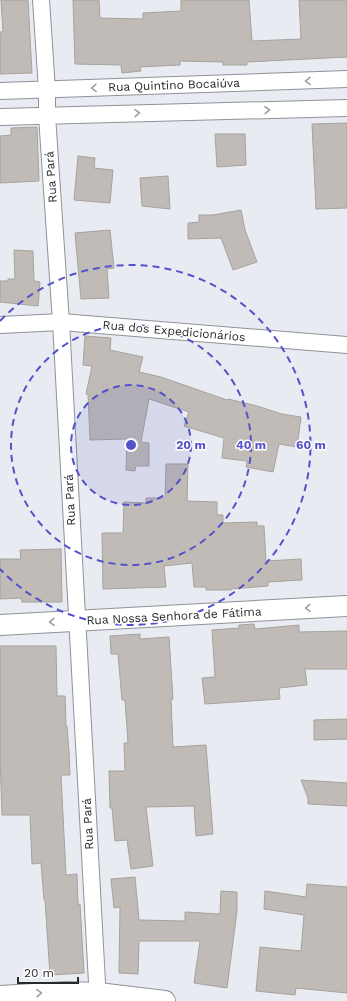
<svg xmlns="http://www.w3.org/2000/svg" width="347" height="1001" viewBox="0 0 347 1001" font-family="'Work Sans',sans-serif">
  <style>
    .building { fill: #c0bbb6; stroke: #a6a29c }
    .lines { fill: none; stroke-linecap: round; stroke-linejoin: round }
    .minor-casing { stroke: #909298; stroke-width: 18 }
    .tertiary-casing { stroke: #909298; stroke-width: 22 }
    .minor { stroke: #fff; stroke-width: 16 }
    .tertiary { stroke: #fff; stroke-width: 20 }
    .oneway { stroke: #9e9fa0 }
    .ring { fill: none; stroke: #5352c9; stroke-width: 2; stroke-dasharray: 7 5 }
    .labels { text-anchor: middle; stroke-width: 3; stroke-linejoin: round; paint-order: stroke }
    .street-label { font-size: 12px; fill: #28292b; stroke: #fff }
    .centre { fill: #5352c9; stroke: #fff; stroke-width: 2 }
    .ring-label { font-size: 12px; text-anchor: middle; font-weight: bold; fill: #5352c9; stroke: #fff; stroke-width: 3; stroke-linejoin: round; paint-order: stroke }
  </style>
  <rect width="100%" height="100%" fill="#e9ebf2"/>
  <!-- building -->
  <g class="building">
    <polygon points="1,0 28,0 32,73 0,74 0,32 3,32"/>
    <polygon points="73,0 99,0 100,18 143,19 143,13 181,11 181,0 249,0 252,41 301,39 299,0 347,0 347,57 247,62 247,65 223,65 223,62 180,61 180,65 140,67 141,71 122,73 121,65 75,64"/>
    <polygon points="347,123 347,208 316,209 312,124"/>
    <polygon points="37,127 39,181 0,183 0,136 11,135 11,128"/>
    <polygon points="215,134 245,134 246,165 217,167"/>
    <polygon points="78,156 95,158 94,168 113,170 110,203 74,200"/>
    <polygon points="168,176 170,209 142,206 140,178"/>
    <polygon points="241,210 245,230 257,262 233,270 221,238 188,239 188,223 199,222 199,215 213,215"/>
    <polygon points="110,230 114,268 107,269 109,298 81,299 75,233"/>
    <polygon points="14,250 33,251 34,281 40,282 38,306 0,302 0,281 8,281 8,279 15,279"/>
    <polygon points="85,336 111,338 110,350 143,357 139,372 161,377 227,400 228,399 257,406 282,414 301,417 297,447 279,444 273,472 246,467 247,461 222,458 224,438 184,426 189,412 149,399 141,442 149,443 149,466 136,466 135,471 126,470 127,439 90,440 88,394 86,394 92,366 83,365"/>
    <polygon points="166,464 188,464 187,501 217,502 217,515 223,515 223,523 257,522 257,526 264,526 266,561 301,559 302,580 268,582 268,586 231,589 231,590 206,590 206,587 194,587 192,563 164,566 166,587 103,589 102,533 123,533 124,502 146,503 146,498 165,498"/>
    <polygon points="61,549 62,602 22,602 21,598 0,599 0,559 21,559 20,550"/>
    <polygon points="254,624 255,629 299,625 299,632 347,631 347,669 305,669 307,685 279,688 280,699 205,704 202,678 215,677 212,630 239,628 239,625"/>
    <polygon points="140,634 140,639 169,637 173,699 171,699 173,747 206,745 213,834 196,836 194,806 146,807 153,866 131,869 127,840 115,841 112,808 110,808 109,771 125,771 124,743 128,743 125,700 122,700 118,654 111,654 110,636"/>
    <polygon points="0,646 56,646 57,696 65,696 66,726 67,726 69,752 70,775 61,775 66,875 77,874 78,905 80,904 84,973 50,975 45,900 44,900 41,863 32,864 30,815 2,815 0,756"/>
    <polygon points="347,719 347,739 314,740 314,720"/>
    <polygon points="301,780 347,783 347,806 308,804 308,798"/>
    <polygon points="135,877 139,920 185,921 185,912 220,914 221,891 237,892 237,911 227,988 194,983 200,941 139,941 138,974 119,973 120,907 114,908 111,879"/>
    <polygon points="307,884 347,887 347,993 296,988 295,995 256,991 260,947 301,951 304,915 264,909 265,891 306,897"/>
  </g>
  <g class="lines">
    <defs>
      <g id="minor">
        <polyline points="41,0 47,90 47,116 61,322 98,1001"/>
        <polyline points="0,91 347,79"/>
        <polyline points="0,117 347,108"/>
        <polyline points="0,325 61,322 347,345"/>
      </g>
      <g id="tertiary">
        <polyline points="0,625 347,606"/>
        <polyline points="0,996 67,992 98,993 165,1001"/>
      </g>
    </defs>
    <!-- minor casing -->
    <use href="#minor" class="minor-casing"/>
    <!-- tertiary casing -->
    <use href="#tertiary" class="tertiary-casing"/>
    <!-- minor -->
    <use href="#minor" class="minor"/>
    <!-- tertiary -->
    <use href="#tertiary" class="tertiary"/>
  </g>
  <!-- one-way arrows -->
  <defs><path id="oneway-chevron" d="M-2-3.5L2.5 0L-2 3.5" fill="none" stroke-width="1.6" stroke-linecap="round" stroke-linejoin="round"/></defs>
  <g class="oneway">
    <use href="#oneway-chevron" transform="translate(308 81) rotate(178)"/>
    <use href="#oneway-chevron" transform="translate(94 88) rotate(178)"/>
    <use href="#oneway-chevron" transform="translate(267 110) rotate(-1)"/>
    <use href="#oneway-chevron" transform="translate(137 113) rotate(-1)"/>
    <use href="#oneway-chevron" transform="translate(308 608) rotate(177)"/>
    <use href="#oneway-chevron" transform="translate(52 622) rotate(177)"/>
    <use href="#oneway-chevron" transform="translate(39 993) rotate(-3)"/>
  </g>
  <!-- distance rings -->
  <circle cx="131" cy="445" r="60" fill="#5352c9" fill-opacity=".12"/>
  <g class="ring">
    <circle cx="131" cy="445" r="60"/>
    <circle cx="131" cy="445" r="120"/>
    <path d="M0 321A180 180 0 1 1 0 569"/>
  </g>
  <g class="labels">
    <!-- street labels -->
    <g class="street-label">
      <text transform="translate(174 85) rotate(-2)" y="4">Rua Quintino Bocaiúva</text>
      <text transform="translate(51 177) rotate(-94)" y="4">Rua Pará</text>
      <text transform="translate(174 331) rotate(5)" y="4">Rua dos Expedicionários</text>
      <text transform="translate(70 500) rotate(-93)" y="4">Rua Pará</text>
      <text transform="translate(174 616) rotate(-3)" y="4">Rua Nossa Senhora de Fátima</text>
      <text transform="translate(88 824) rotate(-93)" y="4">Rua Pará</text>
    </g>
  </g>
  <circle cx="131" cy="445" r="6" class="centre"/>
  <g class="ring-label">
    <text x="191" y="449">20 m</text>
    <text x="251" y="449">40 m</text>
    <text x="311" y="449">60 m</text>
  </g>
  <!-- scale -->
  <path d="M18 977v6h60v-6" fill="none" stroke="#28292b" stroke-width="2"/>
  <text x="24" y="977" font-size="12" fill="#28292b" stroke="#ffffff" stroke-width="3" paint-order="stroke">20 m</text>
</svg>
